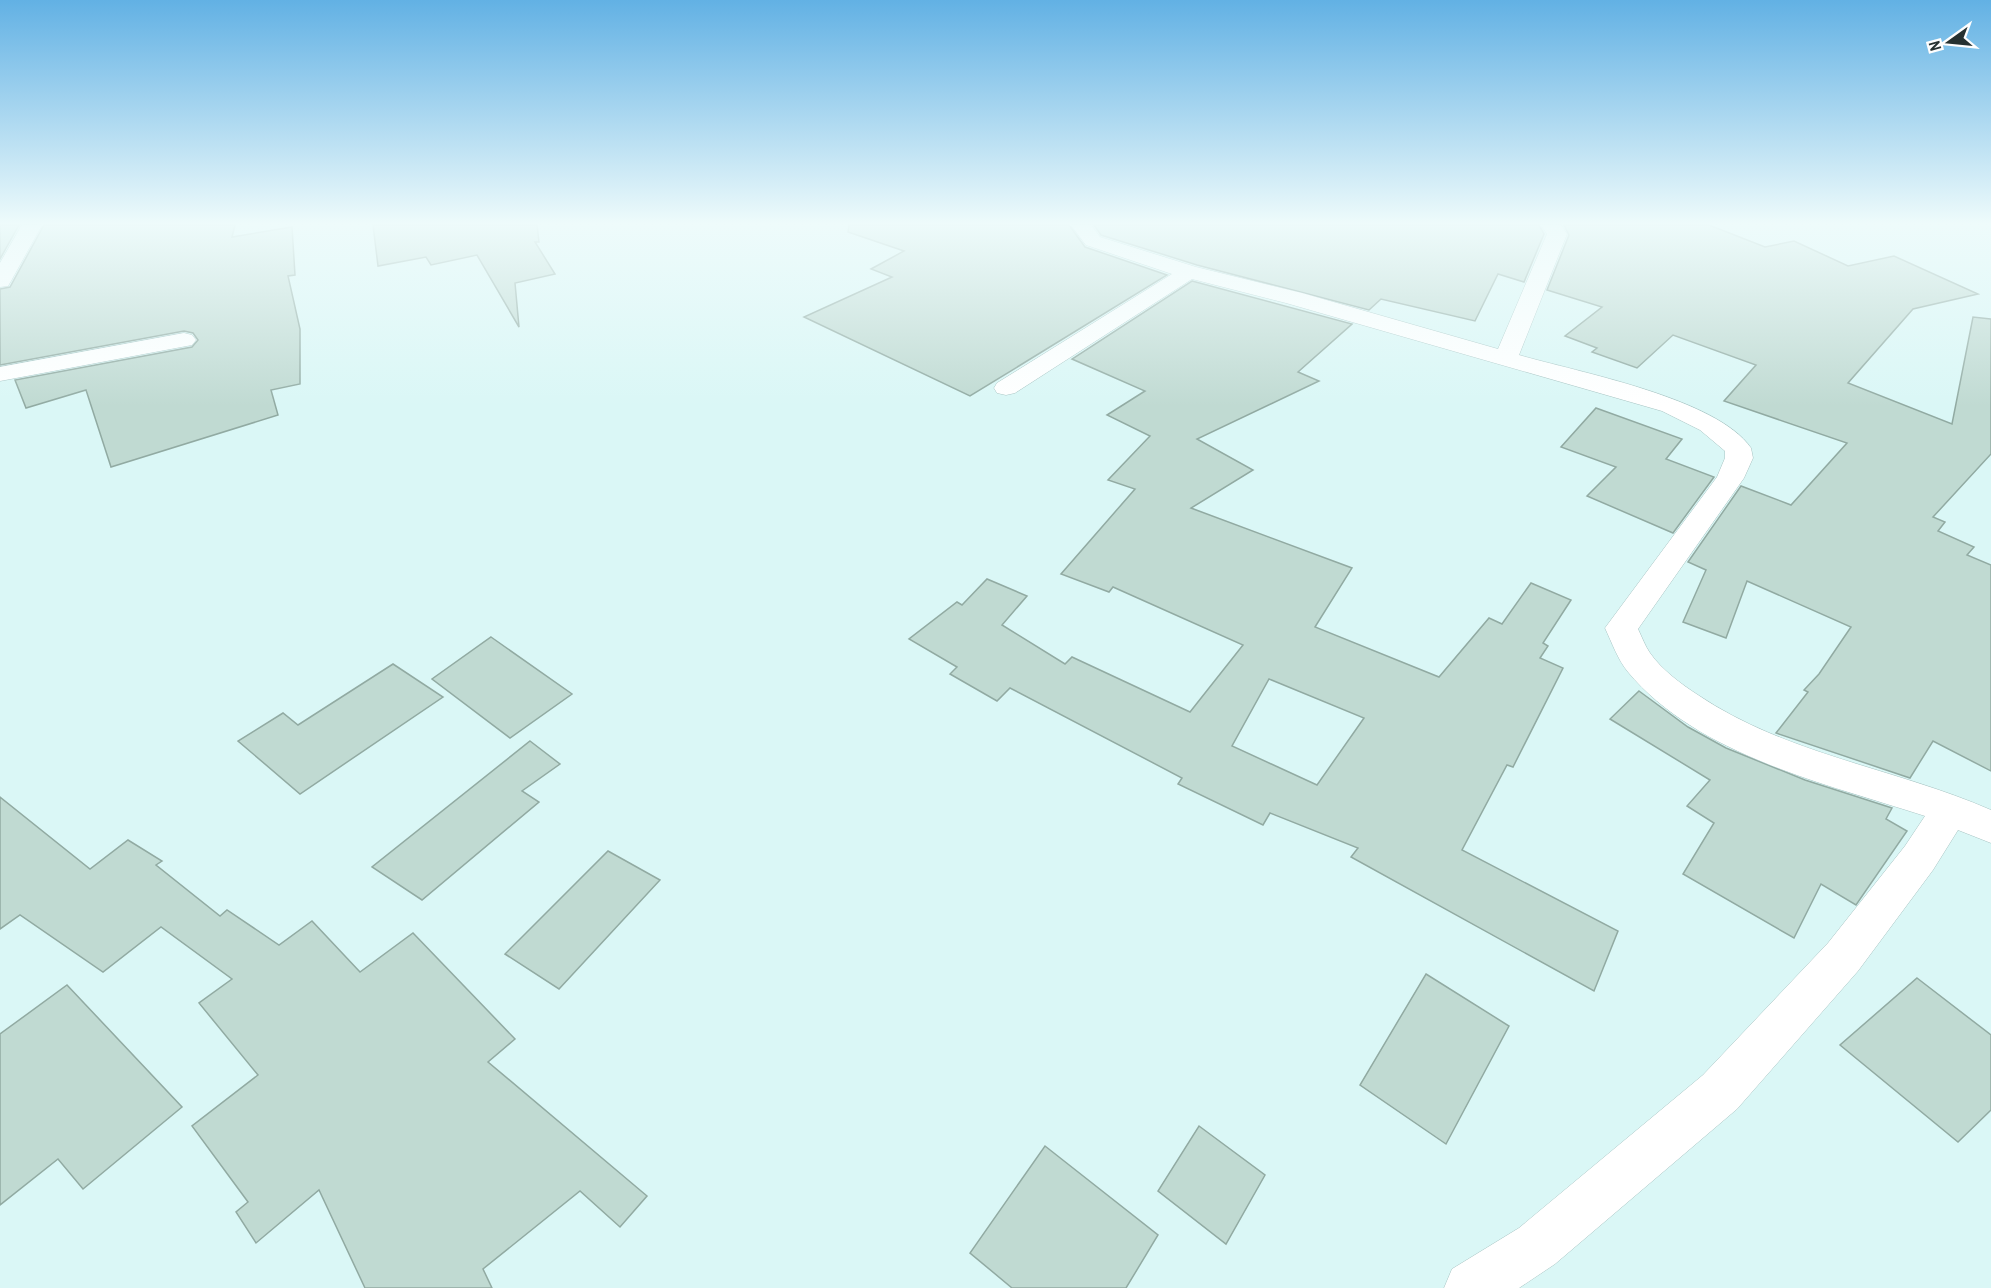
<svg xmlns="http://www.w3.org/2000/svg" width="1991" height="1288" viewBox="0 0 1991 1288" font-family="'Archivo Narrow',sans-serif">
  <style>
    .building { fill: #c0dad2; stroke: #91aaa2; stroke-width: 1.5; fill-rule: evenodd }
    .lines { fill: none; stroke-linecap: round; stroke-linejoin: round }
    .minor-casing { stroke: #a7c3c2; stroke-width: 1 }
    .minor { fill: #fff; fill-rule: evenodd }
  </style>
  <rect width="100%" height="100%" fill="#daf7f6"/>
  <!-- building -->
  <g class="building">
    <polygon points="0,225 19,225 0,259"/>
    <polygon points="44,225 235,225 232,237 292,227 295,275 288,276 300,329 300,384 271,390 278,415 111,467 86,390 26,408 15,380 192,347 198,340 193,333 184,331 0,365 0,289 10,287"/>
    <polygon points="373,225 537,225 539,242 535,242 555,274 515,283 519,327 477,255 431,265 426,257 378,266"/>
    <polygon points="849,225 1069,225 1085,247 1167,275 970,396 804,317 892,277 871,269 904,251 848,232"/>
    <polygon points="1094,225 1539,225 1544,234 1524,282 1498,274 1475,321 1381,299 1369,310 1197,265 1101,235"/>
    <polygon points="1564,225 1709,225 1765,247 1794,241 1848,266 1894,256 1978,294 1913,309 1848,383 1952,424 1973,317 1991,319 1991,454 1933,517 1945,522 1938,531 1974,547 1967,555 1991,565 1991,771 1933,741 1910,778 1776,733 1808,692 1804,690 1819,674 1851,627 1747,581 1726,638 1683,622 1706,570 1688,562 1741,486 1791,505 1847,443 1724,401 1756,365 1673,335 1637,368 1592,352 1597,348 1565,336 1602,307 1547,290 1569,235"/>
    <path d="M1192,281L1352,324L1298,372L1319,381L1197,439L1253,470L1191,508L1352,568L1315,627L1439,677L1489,618L1502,624L1531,583L1571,600L1543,643L1548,646L1540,658L1563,668L1513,767L1507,765L1462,850L1618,931L1594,991L1351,857L1358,848L1270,813L1263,825L1178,784L1182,778L1010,688L997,701L950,674L957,667L909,639L957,602L962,605L987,579L1027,596L1002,625L1065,664L1072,657L1190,712L1243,645L1113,587L1109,592L1061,574L1135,489L1108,480L1150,436L1107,415L1145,391L1072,359ZM1269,679L1364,718L1317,785L1232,746Z"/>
    <polygon points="1596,408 1682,439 1666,459 1714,477 1673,533 1587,496 1616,467 1561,447"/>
    <polygon points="491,637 572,694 510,738 432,679"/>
    <polygon points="393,664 443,697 300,794 238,741 283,713 298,725"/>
    <polygon points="1639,691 1688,727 1726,748 1805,780 1892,808 1886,819 1907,831 1856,905 1821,884 1794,938 1683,874 1714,823 1687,806 1710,780 1610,719"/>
    <polygon points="530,741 560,764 522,791 539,802 422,900 372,867"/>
    <polygon points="0,797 90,869 128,840 162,861 156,865 220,916 227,910 279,945 312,921 360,972 413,933 515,1039 488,1062 647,1196 620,1227 580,1191 483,1269 492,1288 365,1288 319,1190 256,1243 236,1212 248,1202 192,1126 258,1075 199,1003 232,979 161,927 103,972 20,915 0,929"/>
    <polygon points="608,851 660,880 559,989 505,954"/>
    <polygon points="1426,974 1509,1026 1446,1144 1360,1085"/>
    <polygon points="1917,978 1991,1035 1991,1110 1958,1142 1840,1045"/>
    <polygon points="67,985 182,1107 83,1189 58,1159 0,1205 0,1034"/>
    <polygon points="1199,1126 1265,1175 1226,1244 1158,1191"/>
    <polygon points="1045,1146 1158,1235 1126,1288 1012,1288 970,1253"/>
  </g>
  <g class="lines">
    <defs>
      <g id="minor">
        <polygon points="22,225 42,225 11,281 8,286 0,287 0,263"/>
        <path d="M1071,225H1091L1100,237L1196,267L1302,293L1498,349L1547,234L1541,225H1561L1567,234L1519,355C1578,372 1717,398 1751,448L1753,458L1744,478L1638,629C1642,637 1645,646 1650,653C1662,670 1681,684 1698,695C1787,755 1895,768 1991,810V843L1958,830L1933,870L1858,971L1737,1109L1555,1264L1519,1288H1444L1452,1269L1519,1228L1703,1075L1828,943L1905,846L1925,816C1827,784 1697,755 1628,672C1618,660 1612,643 1605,628L1717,477L1725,458V451L1700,430L1662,411L1286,303L1192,279L1015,393L1006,395L997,393L994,388L997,383L1172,274L1086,245Z"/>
        <polygon points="184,333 192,335 196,340 192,345 0,381 0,367"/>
      </g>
    </defs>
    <!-- minor casing -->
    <use href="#minor" class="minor-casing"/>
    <!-- minor -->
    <use href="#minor" class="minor"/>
  </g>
  <!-- sky -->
  <linearGradient id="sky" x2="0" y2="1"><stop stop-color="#62b1e4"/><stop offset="0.55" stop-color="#eefbfb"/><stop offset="1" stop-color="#eefbfb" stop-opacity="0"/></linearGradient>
  <rect width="1991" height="406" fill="url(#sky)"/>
  <!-- north arrow -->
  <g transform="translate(1949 42) rotate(255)" stroke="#fefefe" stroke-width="4.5" paint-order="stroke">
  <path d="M0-4.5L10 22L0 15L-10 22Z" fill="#263131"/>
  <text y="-9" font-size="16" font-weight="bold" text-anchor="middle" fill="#263131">N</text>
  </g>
</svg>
